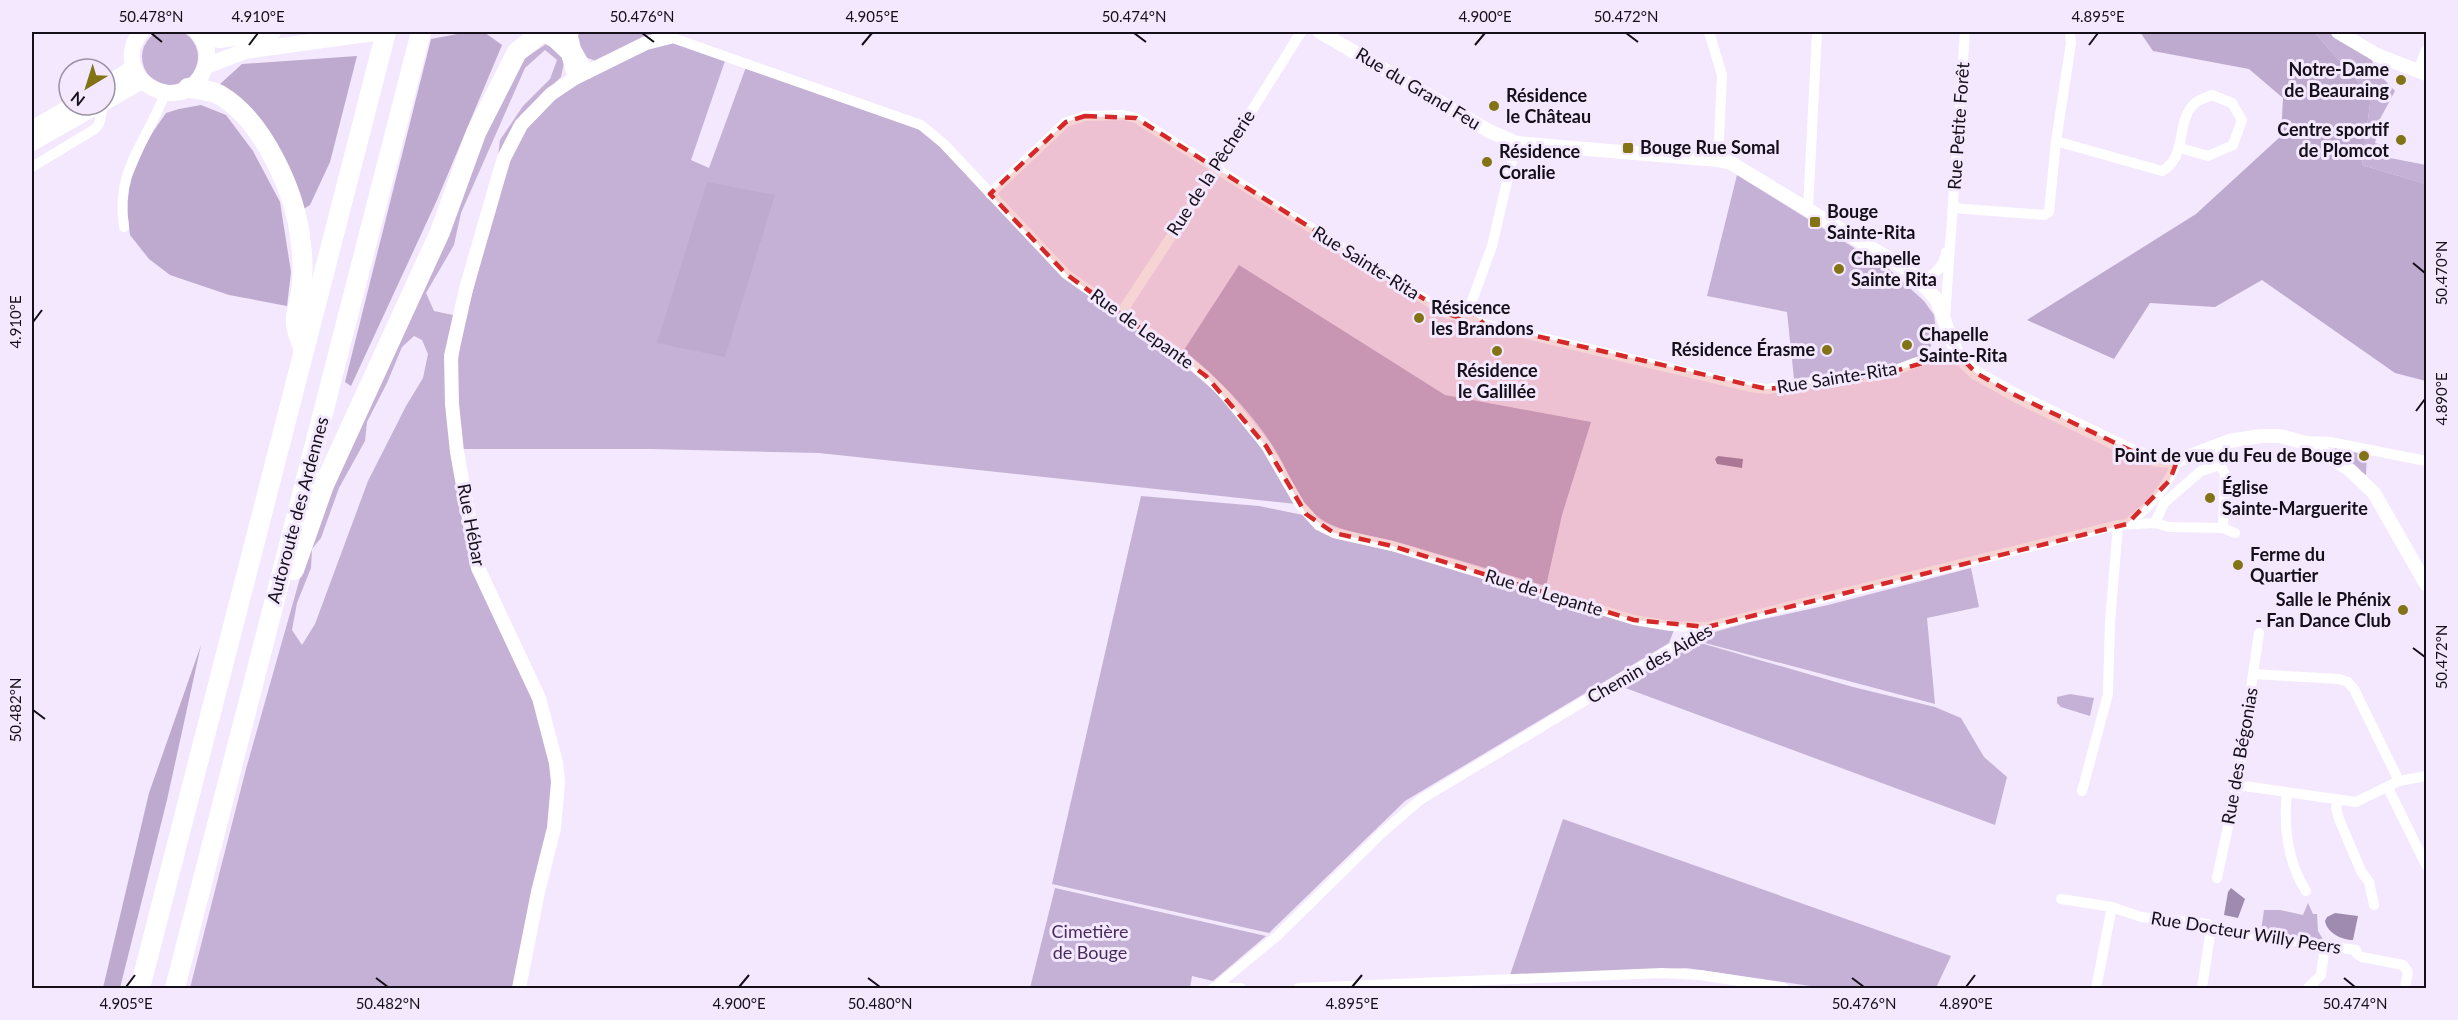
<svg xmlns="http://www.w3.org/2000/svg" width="2458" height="1020" viewBox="0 0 2458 1020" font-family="Lato,sans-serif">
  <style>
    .green { fill: #c5b1d6; fill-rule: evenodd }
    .forest { fill: #bea9cf }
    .water { fill: #9f8bb0 }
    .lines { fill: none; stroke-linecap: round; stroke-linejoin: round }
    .minor { stroke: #fff; stroke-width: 10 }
    .tertiary { stroke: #fff; stroke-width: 14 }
    .primary { stroke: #fff; stroke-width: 16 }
    .motorway { stroke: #fff; stroke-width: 20 }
    .marked { fill: #d62828; fill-opacity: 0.2; stroke: #d62828; stroke-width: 4.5; stroke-dasharray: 12 8; stroke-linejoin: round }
    .ticks { fill: none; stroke: #140f18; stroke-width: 2 }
    .poi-dot { fill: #827315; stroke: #f3e8fd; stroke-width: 2 }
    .labels { text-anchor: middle; stroke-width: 6; stroke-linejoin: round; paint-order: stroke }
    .poi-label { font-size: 18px; font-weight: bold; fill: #140f18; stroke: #f3e8fd; text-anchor: start }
    .street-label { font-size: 18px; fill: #140f18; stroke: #f3e8fd }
    .park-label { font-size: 18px; fill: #492c5d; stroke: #f3e8fd }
    .neatline { fill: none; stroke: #140f18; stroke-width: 2 }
    .ticks-label { font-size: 15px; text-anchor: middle; fill: #140f18 }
  </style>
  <rect width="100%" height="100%" fill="#f3e8fd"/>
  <!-- green -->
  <g class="green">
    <circle cx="170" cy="57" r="28"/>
    <polygon points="580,32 658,32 596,61 585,57 576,40"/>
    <polygon points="2314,32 2328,32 2371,58 2376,71 2395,91 2380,119 2375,143 2383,145 2380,156 2426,165 2426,184 2362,165 2371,96"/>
    <polygon points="669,40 726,58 691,160 709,168 746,67 910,124 930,136 1064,277 1169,352 1213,390 1244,424 1272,462 1296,504 819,453 651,449 463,449 456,408 457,368 462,331 505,172 519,138 544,105 576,82"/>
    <path d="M549,42L565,58L561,77L520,116L498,157L500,140L523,106L550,79L557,60L545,50L525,68L461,213L454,245L426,293L434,311L453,315L446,376L472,558L529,685L552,769L551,815L514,988H190L246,769L309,546L329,493L485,132L521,61ZM414,336L422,340L428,354L423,378L406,406L368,481L315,624L302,645L292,630L297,603L311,568L312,549L321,538L339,488L365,441L367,422L387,383L402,347Z"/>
    <polygon points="1737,175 1890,270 1924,301 1934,315 1936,329 1928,355 1880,369 1794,379 1787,312 1707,296"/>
    <path d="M1239,265L1445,395L1591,422L1562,515L1546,586C1498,572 1449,557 1401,543C1372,535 1333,533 1311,511C1295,494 1287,468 1274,448C1251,411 1217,378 1184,350Z"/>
    <polygon points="2335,448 2367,455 2366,475 2334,455"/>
    <polygon points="1141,496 1259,506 1303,515 1324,531 1674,630 1669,643 1405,801 1269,933 1052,884"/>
    <polygon points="1971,568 1979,607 1927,618 1935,704 1705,643 1706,638 1711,633 1750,622 1828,605"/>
    <polygon points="1694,641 1853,687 1935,707 1961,718 1984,757 2007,777 1995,825 1620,686"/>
    <polygon points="2070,694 2094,698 2090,716 2061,707 2057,703 2057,697"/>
    <polygon points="1563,819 1951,956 1936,988 1824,988 1686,968 1510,975"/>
    <polygon points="1055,888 1266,936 1213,981 1192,976 1190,988 1030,988"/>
    <polygon points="2308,903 2313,914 2317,914 2318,931 2324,941 2261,931 2264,910 2280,910 2303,915"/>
  </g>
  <!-- forest -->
  <g class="forest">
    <polygon points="468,32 484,32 502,45 437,200 351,386 345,382 431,39"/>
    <polygon points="2140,32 2314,32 2371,96 2362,165 2426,184 2426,381 2395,373 2262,280 2215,307 2150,303 2114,359 2027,320 2196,214 2281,136 2283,98 2249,69 2153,51"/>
    <polygon points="357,56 330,162 310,205 302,210 219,85 242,64"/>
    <polygon points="201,105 226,115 253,151 280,202 291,272 287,306 229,295 170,275 149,259 130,235 125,193 148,139 166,113 179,109"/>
    <polygon points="707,182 775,195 725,357 657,343"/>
    <polygon points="201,645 167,800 120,988 103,988 149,793"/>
  </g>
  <!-- water -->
  <g class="water">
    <polygon points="1718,456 1743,459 1742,468 1717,464 1715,459"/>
    <polygon points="2231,888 2245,899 2238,918 2224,915 2228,892"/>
    <path d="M2335,913L2358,916L2353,940C2342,940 2327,933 2325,921L2327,917Z"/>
  </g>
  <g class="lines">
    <!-- minor -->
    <g class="minor">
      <polyline points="1709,32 1722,75 1718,160"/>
      <polyline points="670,37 921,125 944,144 1066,274 1175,351 1206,376 1224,394 1266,446 1300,505 1318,525 1334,533 1392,546 1634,620 1671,626 1707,627"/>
      <polyline points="2418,71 2426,50"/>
      <path d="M2056,141L2162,171C2188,157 2175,123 2194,104C2198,100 2207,97 2212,95L2232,103L2242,120L2233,145L2208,156L2180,148"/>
      <polyline points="32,167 95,129 99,124 103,105"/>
      <polyline points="990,194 1066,122 1085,116 1123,115 1136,118 1448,314 1460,316 1469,309"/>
      <polyline points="1953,208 2044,215 2049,212 2056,141 2071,43 2070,32"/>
      <polyline points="1808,209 1817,32"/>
      <path d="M124,227C115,168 147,143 165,93"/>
      <path d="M1923,282C1933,274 1945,267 1946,252"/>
      <path d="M1469,309L1475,320L1484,324L1750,387L1767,389L1881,375C1897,371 1913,362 1928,359C1939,357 1946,357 1957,353"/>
      <polyline points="1469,309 1492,246 1516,143"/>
      <polyline points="1121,313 1216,168 1301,32"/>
      <polyline points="1945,318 1965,32"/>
      <polyline points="2303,441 2330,442 2426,461"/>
      <polyline points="2155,523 2164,503 2201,471 2220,465 2225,474 2223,528"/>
      <path d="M2127,524C2149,508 2168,486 2177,461"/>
      <polyline points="2253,674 2339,679 2348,682 2354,689 2399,781"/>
      <polyline points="2237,785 2356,802 2399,781 2426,776"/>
      <polyline points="2388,788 2426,865"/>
      <polyline points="2082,791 2108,694 2110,622 2118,525"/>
      <path d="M2287,793C2283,826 2288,863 2306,891"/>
      <polyline points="2338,801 2336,808 2339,819 2361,871 2369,882 2374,905"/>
      <polyline points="2217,878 2237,785 2259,633"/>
      <polyline points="2061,899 2112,907 2141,917 2208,924 2211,929 2356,950 2357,954 2362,957 2403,965 2408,972 2405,988"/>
      <polyline points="1213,988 1241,988"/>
      <polyline points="1214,988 1277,936 1384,831 1420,800 1707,627 2118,525 2155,523 2169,527 2223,528 2235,533"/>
      <polyline points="1298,988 1662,973 1700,975 1784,988"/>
      <polyline points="2096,988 2112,907"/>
      <polyline points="2202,988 2211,929"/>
      <polyline points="2308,988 2321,975 2324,953 2329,946"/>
    </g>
    <!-- tertiary -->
    <g class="tertiary">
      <polyline points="570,32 574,49 587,72"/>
      <polyline points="1320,32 1489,131 1516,143 1718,160 1731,163 1911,272 1937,300 1950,336 1957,353 1966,364 1976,373 2017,396 2132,451 2156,460 2177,461 2229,441 2261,436 2280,436 2310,444 2350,470 2374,493 2426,584"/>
      <polyline points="2338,32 2377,55 2426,74"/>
      <polyline points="551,38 568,54 575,78"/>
      <polyline points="519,988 538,892 554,828 558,782 556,763 539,698 478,568 457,452 452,404 451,356 466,289 498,178 504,158 521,125 551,94 575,78 646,43 670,37 670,32"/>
    </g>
    <!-- primary -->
    <g class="primary">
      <path d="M141,32C105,78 184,121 204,70C210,56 207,43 197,32"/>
      <polyline points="203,38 220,40 273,32"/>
      <polyline points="551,38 565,32"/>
      <polyline points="206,66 245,51 381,32"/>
      <polyline points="105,86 134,67"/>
      <polyline points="105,102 142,81"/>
      <polyline points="32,129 73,105"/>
      <polyline points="32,143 99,105"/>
    </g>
    <!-- motorway -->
    <g class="motorway">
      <path d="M188,88C199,89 210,90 220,95C264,121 297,195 301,245C303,260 303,276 301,291C300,301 295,313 296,323C296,332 301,341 304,350"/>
      <polyline points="294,570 324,485 440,232 476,133 517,52 542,32"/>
      <polyline points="140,988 386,32"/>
      <polyline points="175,988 421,32"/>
    </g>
  </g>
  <!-- marked area -->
  <path class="marked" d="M1085,116L1136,118L1448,314L1458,317L1469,309L1484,324L1767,389L1881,375L1957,353L1976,373L2017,396L2132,451L2177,461L2170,480L2127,524L1707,627L1634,620L1392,546L1334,533L1306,514L1266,446L1206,376L1066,274L990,194L1066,122Z"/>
  <!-- ticks -->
  <path class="ticks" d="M151,33L162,42M642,33L654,42M1134,33L1146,42M1626,33L1638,42M249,45L258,33M862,45L872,33M1475,45L1485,33M2089,45L2098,33M2413,263L2425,273M33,322L42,310M2416,411L2425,399M2413,648L2425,657M33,710L45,719M376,978L388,987M868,978L880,987M1852,978L1864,987M2344,978L2355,987M126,987L135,975M739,987L749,975M1352,987L1362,975M1966,987L1975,975"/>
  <!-- markers -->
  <g class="poi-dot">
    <circle cx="2401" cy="80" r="6"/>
    <circle cx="1494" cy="106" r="6"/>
    <circle cx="2401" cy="140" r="6"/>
    <rect x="1622" y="142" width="12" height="12" rx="3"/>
    <circle cx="1487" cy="162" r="6"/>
    <rect x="1809" y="216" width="12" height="12" rx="3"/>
    <circle cx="1839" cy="269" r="6"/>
    <circle cx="1419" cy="318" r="6"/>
    <circle cx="1907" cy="345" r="6"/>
    <circle cx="1827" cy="350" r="6"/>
    <circle cx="1497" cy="351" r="6"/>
    <circle cx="2364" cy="456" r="6"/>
    <circle cx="2210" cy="498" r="6"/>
    <circle cx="2238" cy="565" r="6"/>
    <circle cx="2403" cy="610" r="6"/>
  </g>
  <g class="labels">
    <!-- poi labels -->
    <g class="poi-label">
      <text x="2389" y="76" text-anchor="end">Notre-Dame<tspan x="2389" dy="21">de Beauraing</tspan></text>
      <text x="1506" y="102">Résidence<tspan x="1506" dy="21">le Château</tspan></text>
      <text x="2389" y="136" text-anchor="end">Centre sportif<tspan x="2389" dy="21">de Plomcot</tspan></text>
      <text x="1640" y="154">Bouge Rue Somal</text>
      <text x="1499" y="158">Résidence<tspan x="1499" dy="21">Coralie</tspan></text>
      <text x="1827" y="218">Bouge<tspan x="1827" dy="21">Sainte-Rita</tspan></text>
      <text x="1851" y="265">Chapelle<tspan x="1851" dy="21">Sainte Rita</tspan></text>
      <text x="1431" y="314">Résicence<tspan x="1431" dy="21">les Brandons</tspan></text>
      <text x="1919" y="341">Chapelle<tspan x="1919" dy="21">Sainte-Rita</tspan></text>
      <text x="1815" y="356" text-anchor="end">Résidence Érasme</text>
      <text x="1497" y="377" text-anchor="middle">Résidence<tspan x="1497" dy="21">le Galillée</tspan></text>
      <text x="2352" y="462" text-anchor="end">Point de vue du Feu de Bouge</text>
      <text x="2222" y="494">Église<tspan x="2222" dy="21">Sainte-Marguerite</tspan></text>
      <text x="2250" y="561">Ferme du<tspan x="2250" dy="21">Quartier</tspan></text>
      <text x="2391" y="606" text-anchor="end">Salle le Phénix<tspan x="2391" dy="21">- Fan Dance Club</tspan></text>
    </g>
    <!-- street labels -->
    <g class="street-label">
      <text transform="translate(1418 89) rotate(31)" y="6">Rue du Grand Feu</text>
      <text transform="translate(1959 126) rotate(-86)" y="6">Rue Petite Forêt</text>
      <text transform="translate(1211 173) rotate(-57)" y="6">Rue de la Pêcherie</text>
      <text transform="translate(1366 263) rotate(32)" y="6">Rue Sainte-Rita</text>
      <text transform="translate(1142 329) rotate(36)" y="6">Rue de Lepante</text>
      <text transform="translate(1837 378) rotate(-9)" y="6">Rue Sainte-Rita</text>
      <text transform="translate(298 510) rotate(-75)" y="6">Autoroute des Ardennes</text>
      <text transform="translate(471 525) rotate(79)" y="6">Rue Hébar</text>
      <text transform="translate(1544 593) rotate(17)" y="6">Rue de Lepante</text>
      <text transform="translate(1650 664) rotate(-30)" y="6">Chemin des Aides</text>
      <text transform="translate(2240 756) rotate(-80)" y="6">Rue des Bégonias</text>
      <text transform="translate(2246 933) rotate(9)" y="6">Rue Docteur Willy Peers</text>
    </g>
    <!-- park labels -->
    <g class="park-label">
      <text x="1090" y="938">Cimetière<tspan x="1090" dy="21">de Bouge</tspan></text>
    </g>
  </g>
  <!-- border -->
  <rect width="2458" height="1020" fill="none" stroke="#f3e8fd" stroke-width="66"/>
  <!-- north arrow -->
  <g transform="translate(87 87) rotate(218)"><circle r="28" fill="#f3e8fd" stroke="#9a91a1" stroke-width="1.5"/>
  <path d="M0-4.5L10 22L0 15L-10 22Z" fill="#827315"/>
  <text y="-9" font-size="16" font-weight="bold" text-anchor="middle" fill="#140f18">N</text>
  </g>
  <rect x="33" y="33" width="2392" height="954" class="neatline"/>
  <g class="ticks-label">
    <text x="151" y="22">50.478°N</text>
    <text x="258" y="22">4.910°E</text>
    <text x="642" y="22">50.476°N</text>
    <text x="872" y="22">4.905°E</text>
    <text x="1134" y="22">50.474°N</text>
    <text x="1485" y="22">4.900°E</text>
    <text x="1626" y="22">50.472°N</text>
    <text x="2098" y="22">4.895°E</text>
    <text transform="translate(2442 273) rotate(-90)" y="5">50.470°N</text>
    <text transform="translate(16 322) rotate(-90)" y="5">4.910°E</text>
    <text transform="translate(2442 399) rotate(-90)" y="5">4.890°E</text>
    <text transform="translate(2442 657) rotate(-90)" y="5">50.472°N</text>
    <text transform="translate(16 710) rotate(-90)" y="5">50.482°N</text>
    <text x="126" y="1009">4.905°E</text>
    <text x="388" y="1009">50.482°N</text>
    <text x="739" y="1009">4.900°E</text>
    <text x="880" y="1009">50.480°N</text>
    <text x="1352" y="1009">4.895°E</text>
    <text x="1864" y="1009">50.476°N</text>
    <text x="1966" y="1009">4.890°E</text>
    <text x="2355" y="1009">50.474°N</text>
  </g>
</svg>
